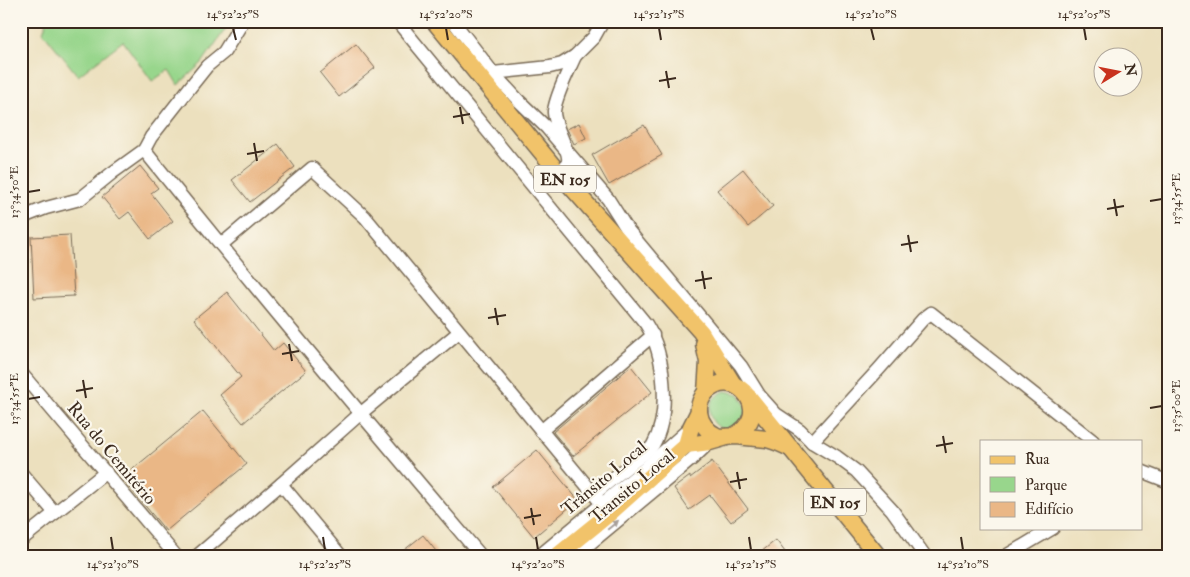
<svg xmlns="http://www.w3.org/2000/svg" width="1190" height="577" viewBox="0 0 1190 577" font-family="'IM FELL Double Pica',serif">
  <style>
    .green { fill: #98d68c; stroke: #6a8055 }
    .building { fill: #eab786 }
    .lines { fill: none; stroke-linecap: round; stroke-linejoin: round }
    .minor-casing { stroke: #796a56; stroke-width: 15 }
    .major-casing { stroke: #796a56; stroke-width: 19 }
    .minor { stroke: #fff; stroke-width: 12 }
    .major { stroke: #f1c36a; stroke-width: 16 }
    .oneway { fill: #a79f9a }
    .ticks { fill: none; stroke: #3b2a1e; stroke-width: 2 }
    .labels { text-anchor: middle; stroke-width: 4.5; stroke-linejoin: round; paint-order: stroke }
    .shield { fill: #fbf7ec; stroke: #75685c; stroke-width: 1 }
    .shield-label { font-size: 16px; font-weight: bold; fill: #3b2a1e }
    .street-label { font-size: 18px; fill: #3b2a1e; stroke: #fbf7ec }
    .neatline { fill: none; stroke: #3b2a1e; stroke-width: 2 }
    .ticks-label { font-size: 12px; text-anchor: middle; fill: #3b2a1e }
  </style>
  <rect width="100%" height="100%" fill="#fbf7ec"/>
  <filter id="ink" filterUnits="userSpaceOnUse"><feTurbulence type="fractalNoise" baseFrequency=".02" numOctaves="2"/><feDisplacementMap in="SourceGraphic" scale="10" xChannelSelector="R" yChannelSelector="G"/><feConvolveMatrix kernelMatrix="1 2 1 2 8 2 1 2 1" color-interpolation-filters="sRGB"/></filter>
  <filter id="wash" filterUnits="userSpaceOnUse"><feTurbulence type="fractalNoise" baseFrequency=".0096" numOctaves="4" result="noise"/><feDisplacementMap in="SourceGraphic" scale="20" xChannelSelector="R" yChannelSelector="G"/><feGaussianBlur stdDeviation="1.12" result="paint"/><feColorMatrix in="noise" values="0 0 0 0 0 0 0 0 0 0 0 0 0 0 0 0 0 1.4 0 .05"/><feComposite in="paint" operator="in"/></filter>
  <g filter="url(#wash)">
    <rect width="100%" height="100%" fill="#ece0be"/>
    <!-- green -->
    <g class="green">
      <polygon points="47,21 231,21 202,63 178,85 169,70 152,81 123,41 78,76 43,32"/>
      <path d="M725,391L739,394L748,410L736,429C732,429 727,430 724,429C713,427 707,413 711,404C713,397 719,394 725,391Z"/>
    </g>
    <g id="blocks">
      <!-- building -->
      <g class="building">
        <polygon points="356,44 375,68 339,97 320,73"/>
        <polygon points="579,123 586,138 574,144 567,129"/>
        <polygon points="644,125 662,155 609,185 592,155"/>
        <polygon points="278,144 295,167 250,202 232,180"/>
        <polygon points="140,166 158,188 151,193 173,221 150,239 129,212 120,219 102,197"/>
        <polygon points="743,169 773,206 748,227 717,190"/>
        <polygon points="70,235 74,296 34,298 31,237"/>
        <polygon points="227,292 274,351 283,343 306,371 243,423 220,395 241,377 194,319"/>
        <polygon points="631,366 652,392 573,456 553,432"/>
        <polygon points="203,411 247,464 166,531 122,478"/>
        <polygon points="537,450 578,500 534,537 493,487"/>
        <polygon points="712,461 748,509 731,522 710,495 689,510 674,488 690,476 690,478"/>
        <polygon points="423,535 440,556 407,556 403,551"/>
        <polygon points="776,540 788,556 756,556"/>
      </g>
    </g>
  </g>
  <g filter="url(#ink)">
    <use href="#blocks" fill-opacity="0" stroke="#796a56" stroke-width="1"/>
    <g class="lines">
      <defs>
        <g id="minor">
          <path d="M397,21L646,324C665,354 671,413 653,445C649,451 641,456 636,460C622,471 608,483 594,494"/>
          <polyline points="453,21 493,73 519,101 547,128 608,199 627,229 741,366 759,395 776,414 800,430 812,442 837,457 856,471 892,510 925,556"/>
          <polyline points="488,75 493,73 550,67 562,64 575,56 594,37 603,21"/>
          <path d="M144,150C254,287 367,422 481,556"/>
          <path d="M558,172C561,169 565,167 567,164C573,154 553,126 554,111C556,95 568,72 575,56"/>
          <polyline points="21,219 28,215 46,208 80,199 112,173 144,150 151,137 195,81 207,66 224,52 243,21"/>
          <polyline points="221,245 312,168 365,217 602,504"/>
          <polyline points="21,373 176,556"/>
          <polyline points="541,431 653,335"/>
          <polyline points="812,442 879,369 923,319 931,313 1093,441"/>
          <polyline points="1141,471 1169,482"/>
          <polyline points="21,473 55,513"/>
          <polyline points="281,484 341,556"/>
          <polyline points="21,540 106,472"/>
          <polyline points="197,556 281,484 360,414 459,332"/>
          <polyline points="539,556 643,470 691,427"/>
          <polyline points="575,556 692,459 710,442"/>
          <polyline points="1006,556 1053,528"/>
        </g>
        <g id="major">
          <polyline points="434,21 558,172 701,332 733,384"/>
          <polyline points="704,344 708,362 706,392"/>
          <polyline points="749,397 878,556"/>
          <path d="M733,436C776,416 737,364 707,391C702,396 698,405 699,412C700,422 707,432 717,436C723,438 729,436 736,436C746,437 757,438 767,439C775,441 784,445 792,449"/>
          <polyline points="686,445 710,442 727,437"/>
          <polyline points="557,556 610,513 686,445 691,427 699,411"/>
        </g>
      </defs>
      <!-- minor casing -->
      <use href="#minor" class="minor-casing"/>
      <!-- major casing -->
      <use href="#major" class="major-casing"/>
      <!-- minor -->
      <use href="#minor" class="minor"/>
      <!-- major -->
      <use href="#major" class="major"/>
    </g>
    <!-- one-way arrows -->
    <defs><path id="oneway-solid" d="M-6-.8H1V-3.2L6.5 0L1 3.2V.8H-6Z" transform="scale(1.25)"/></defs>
    <use class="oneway" href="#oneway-solid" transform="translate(613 525) rotate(-40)"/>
  </g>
  <!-- ticks -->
  <path class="ticks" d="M233,28L236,40M446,28L448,40M659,28L661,40M871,28L874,40M1084,28L1086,40M666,71L669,88M659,81L676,78M460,107L463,124M453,117L470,114M254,143L257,161M247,154L264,151M28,192L40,190M1114,199L1117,216M1150,201L1162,199M1107,209L1124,206M908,235L911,252M901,245L918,242M702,271L705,289M695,281L712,278M495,308L498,325M488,318L506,315M289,344L292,361M282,354L299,351M83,380L86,398M76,391L93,388M28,399L40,397M1150,408L1162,406M943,436L946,453M936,446L953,443M737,472L740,489M730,482L747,479M531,508L534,525M524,518L541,515M111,537L113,550M323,537L325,550M536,537L538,550M749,537L751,550M961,537L963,550"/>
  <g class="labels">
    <!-- shield labels -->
    <g class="shield">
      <rect x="534" y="165.5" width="62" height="27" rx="4"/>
      <rect x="804" y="488.5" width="62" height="27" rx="4"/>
    </g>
    <g class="shield-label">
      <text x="565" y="185">EN 105</text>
      <text x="835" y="508">EN 105</text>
    </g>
    <!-- street labels -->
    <g class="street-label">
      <text transform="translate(112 453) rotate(50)" y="6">Rua do Cemitério</text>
      <text transform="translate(604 478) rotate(-40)" y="6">Trânsito Local</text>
      <text transform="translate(632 486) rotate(-40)" y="6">Transito Local</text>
    </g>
  </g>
  <!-- margin -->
  <rect width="1190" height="577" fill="none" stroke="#fbf7ec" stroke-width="55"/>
  <!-- legend -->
  <rect x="980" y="440" width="162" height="90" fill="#fbf7ec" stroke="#aea59a"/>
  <rect x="990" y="456" width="25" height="8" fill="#f1c36a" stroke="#aea59a"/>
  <text x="1025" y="464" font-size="15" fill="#3b2a1e">Rua</text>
  <rect x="990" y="477" width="25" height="15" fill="#98d68c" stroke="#aea59a"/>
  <text x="1025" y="490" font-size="15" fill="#3b2a1e">Parque</text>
  <rect x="990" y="502" width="25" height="15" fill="#eab786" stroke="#aea59a"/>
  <text x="1025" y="514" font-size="15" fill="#3b2a1e">Edifício</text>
  <!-- north arrow -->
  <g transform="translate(1118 72) rotate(80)"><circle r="24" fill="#fbf7ec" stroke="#aea59a"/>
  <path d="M0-4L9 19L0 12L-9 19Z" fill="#c8321e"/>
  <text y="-8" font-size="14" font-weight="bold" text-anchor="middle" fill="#3b2a1e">N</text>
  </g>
  <rect x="28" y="28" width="1134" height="522" class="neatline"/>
  <g class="ticks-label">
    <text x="233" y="18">14°52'25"S</text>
    <text x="446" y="18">14°52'20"S</text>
    <text x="659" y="18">14°52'15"S</text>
    <text x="871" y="18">14°52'10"S</text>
    <text x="1084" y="18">14°52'05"S</text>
    <text transform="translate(14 192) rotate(-90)" y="4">13°34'50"E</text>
    <text transform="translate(1176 199) rotate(-90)" y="4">13°34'55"E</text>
    <text transform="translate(14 399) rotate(-90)" y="4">13°34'55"E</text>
    <text transform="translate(1176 406) rotate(-90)" y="4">13°35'00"E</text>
    <text x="113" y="568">14°52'30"S</text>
    <text x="325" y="568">14°52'25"S</text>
    <text x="538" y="568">14°52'20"S</text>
    <text x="751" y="568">14°52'15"S</text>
    <text x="963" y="568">14°52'10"S</text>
  </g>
</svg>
